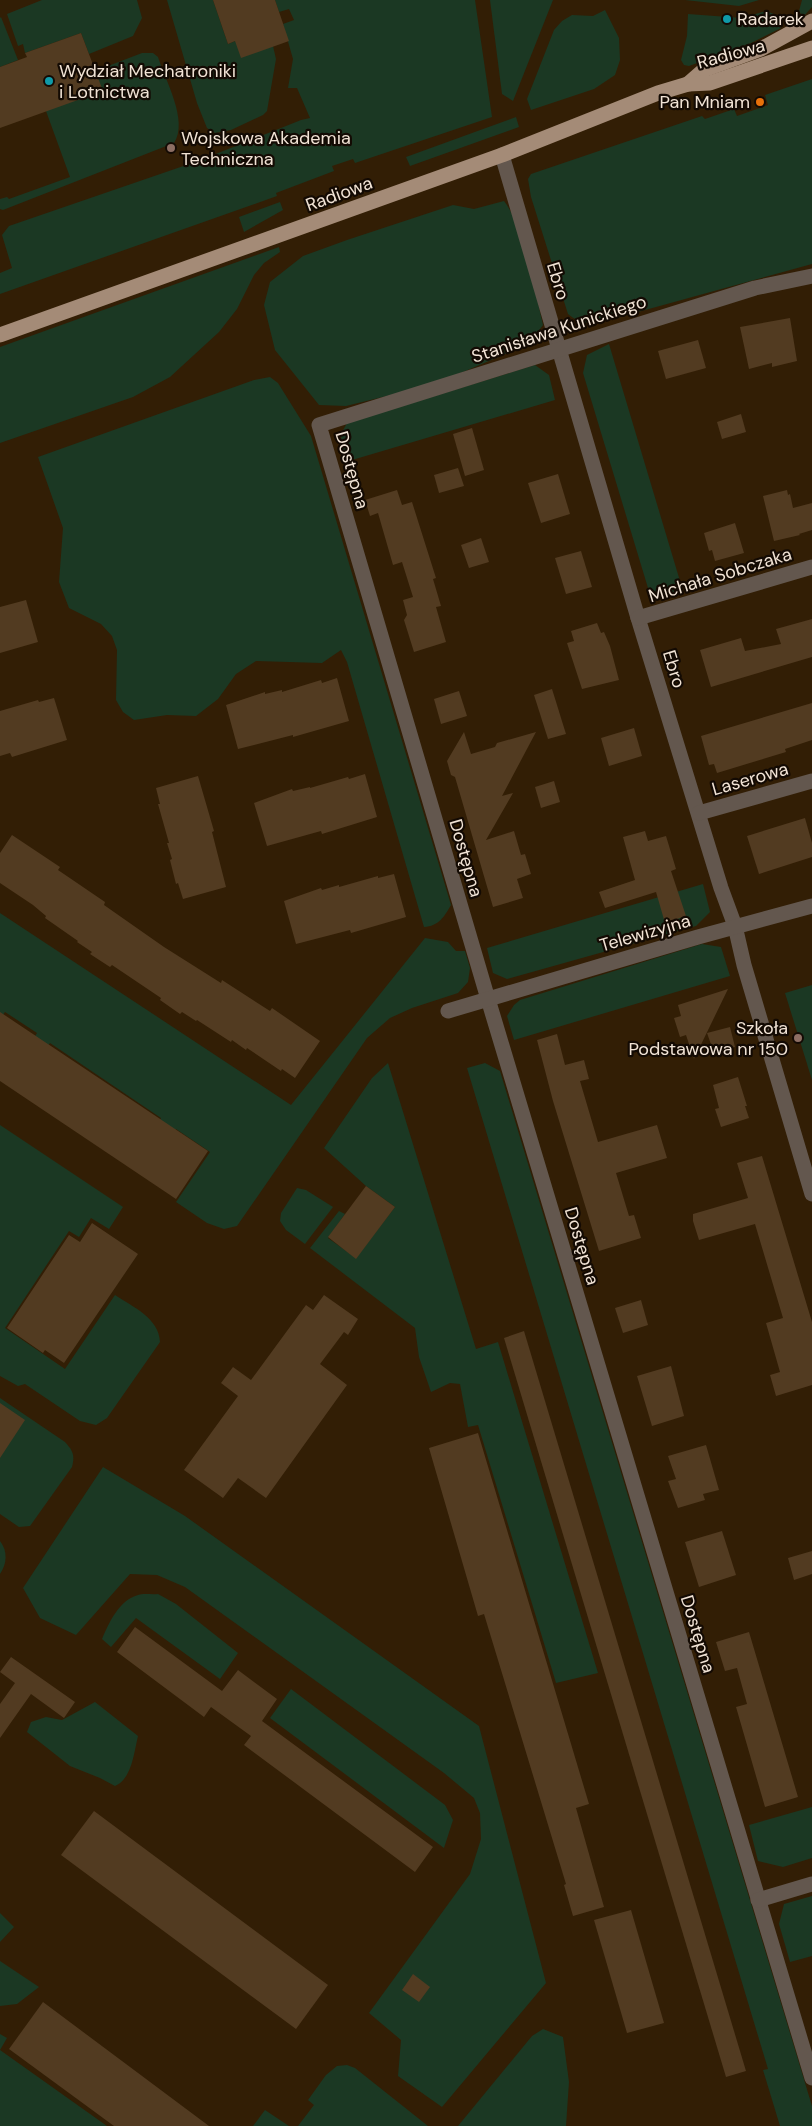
<svg xmlns="http://www.w3.org/2000/svg" width="812" height="2126" viewBox="0 0 812 2126" font-family="'DM Sans',sans-serif">
  <style>
    .green { fill: #1b3823 }
    .building { fill: #523b21 }
    .lines { fill: none; stroke-linecap: round; stroke-linejoin: round }
    .minor { stroke: #63574e; stroke-width: 15 }
    .major { stroke: #a48b77; stroke-width: 15 }
    .culture-dot { fill: #0f9aa8; stroke: #130a03; stroke-width: 2 }
    .food-dot { fill: #e8710a; stroke: #130a03; stroke-width: 2 }
    .education-dot { fill: #8d6e63; stroke: #130a03; stroke-width: 2 }
    .labels { text-anchor: middle; stroke-width: 4.5; stroke-linejoin: round; paint-order: stroke }
    .poi-label { font-size: 18px; fill: #f1e3d5; stroke: #130a03; text-anchor: start }
    .street-label { font-size: 18px; fill: #f1e3d5; stroke: #130a03 }
  </style>
  <rect width="100%" height="100%" fill="#321e05"/>
  <!-- green -->
  <g class="green">
    <polygon points="42,0 137,0 142,18 133,36 89,54 81,33 25,53 23,44 18,46 7,14"/>
    <polygon points="167,0 213,0 228,44 235,41 273,46 276,59 267,111 263,115 231,130 215,133 207,128 197,103"/>
    <polygon points="275,0 475,0 492,117 355,163 353,159 332,166 334,171 276,193 277,196 0,294 0,273 12,268 2,235 9,226 198,161 301,120 310,118 297,88 288,88 293,59 283,24 294,20 289,9 279,12"/>
    <polygon points="490,0 553,0 513,101 502,94"/>
    <polygon points="685,0 759,0 739,6"/>
    <polygon points="802,0 812,0 812,7 803,17 799,11"/>
    <polygon points="605,10 619,38 620,60 615,75 594,89 531,110 527,99 554,30 562,21 572,15 593,16"/>
    <polygon points="766,11 774,14 781,28 751,43 689,66 684,65 681,60 687,36 688,14 742,18"/>
    <polygon points="1,17 18,60 0,67 0,18"/>
    <path d="M142,53H153L158,57C165,80 189,121 174,143L3,210L0,209V199L7,197L9,199L70,177L46,111L95,71Z"/>
    <path d="M812,79V264L598,323C586,324 577,322 568,314L531,197L528,179L531,174L702,116L705,119L734,109L737,116L768,105L765,95Z"/>
    <polygon points="516,117 519,127 410,166 406,157"/>
    <path d="M504,201C525,228 535,291 543,325L529,344L456,375L403,392L346,406L319,405L275,350L264,305L270,282L303,256L347,240L453,205L474,209Z"/>
    <polygon points="280,202 283,210 244,232 239,217"/>
    <polygon points="279,247 280,252 264,263 254,275 237,309 219,332 170,377 133,397 0,443 0,347"/>
    <path d="M609,344L683,591C669,597 658,599 648,588L583,373L587,355Z"/>
    <polygon points="535,365 549,375 555,400 342,463 341,434 347,423"/>
    <path d="M270,377L278,383L311,436L451,905C444,917 439,926 424,927L347,662L341,650L322,663L256,661L236,674L218,699L196,716L167,715L134,720L123,712L116,700L117,650L112,636L101,624L69,608L59,582L63,528L38,457L254,380Z"/>
    <polygon points="703,884 710,912 696,926 507,979 493,973 487,948"/>
    <polygon points="0,913 291,1105 425,938 448,942 456,951 465,951 470,968 468,982 458,993 412,1008 390,1018 367,1038 237,1226 224,1229 207,1223 176,1202 210,1152 176,1129 167,1141 153,1131 161,1118 50,1043 41,1056 29,1047 37,1033 5,1012 0,1019"/>
    <polygon points="702,944 721,947 730,976 514,1040 507,1016 514,1005 520,1000"/>
    <polygon points="812,985 812,1080 785,993"/>
    <polygon points="388,1063 476,1349 498,1342 598,1673 556,1683 478,1425 468,1427 460,1384 450,1383 431,1392 419,1357 415,1328 310,1248 339,1211 345,1214 328,1238 356,1258 395,1207 366,1186 324,1148 372,1078"/>
    <polygon points="485,1063 500,1071 812,2106 812,2126 780,2126 763,2070 768,2069 467,1068"/>
    <path d="M0,1125L123,1207L109,1229L91,1218L79,1237L69,1231L5,1328L65,1369L115,1295C133,1307 159,1318 160,1342L107,1418L96,1425L80,1421L25,1384L18,1386L0,1376Z"/>
    <polygon points="297,1188 306,1190 333,1207 305,1244 286,1230 280,1221 281,1213"/>
    <path d="M0,1398L65,1442C73,1451 75,1455 72,1467L30,1526L19,1527L0,1514Z"/>
    <polygon points="103,1467 185,1516 479,1726 546,1983 442,2107 398,2076 401,2040 369,2013 470,1874 481,1839 480,1813 474,1798 444,1773 185,1587 157,1575 130,1574 76,1635 40,1618 23,1588"/>
    <path d="M0,1541C8,1551 7,1564 0,1574Z"/>
    <path d="M158,1594L176,1604L238,1653L220,1679L136,1618L111,1647L102,1639C109,1623 119,1600 138,1595C144,1593 152,1595 158,1594Z"/>
    <polygon points="291,1689 445,1805 453,1820 444,1848 270,1718"/>
    <path d="M95,1702L138,1736C134,1752 132,1779 115,1786L100,1778L70,1766L27,1732L31,1722L46,1717L62,1720Z"/>
    <polygon points="812,1807 812,1858 783,1867 758,1861 749,1825"/>
    <polygon points="812,1896 812,1956 790,1962 779,1924 784,1904"/>
    <polygon points="0,1913 14,1927 0,1942"/>
    <polygon points="0,1961 39,1987 17,2004 0,2006"/>
    <polygon points="543,2029 563,2037 569,2082 566,2126 458,2126 532,2036"/>
    <polygon points="0,2034 7,2038 0,2050 107,2126 0,2126"/>
    <polygon points="347,2065 355,2068 428,2126 298,2126 314,2105 308,2100 326,2075 337,2066"/>
    <polygon points="265,2110 289,2126 253,2126"/>
  </g>
  <!-- building -->
  <g class="building">
    <polygon points="213,0 275,0 289,41 241,58 235,41 228,44"/>
    <polygon points="81,33 103,91 0,128 0,67 27,57 25,53"/>
    <polygon points="790,318 797,361 772,367 772,363 749,369 740,327"/>
    <polygon points="698,340 706,368 666,379 658,351"/>
    <polygon points="741,414 746,432 722,439 717,422"/>
    <polygon points="472,428 484,470 465,476 453,434"/>
    <polygon points="458,468 464,486 439,493 434,475"/>
    <polygon points="558,474 570,514 541,523 528,483"/>
    <polygon points="397,490 402,505 412,502 436,578 433,579 441,606 436,607 446,642 414,652 404,620 407,615 403,600 413,597 402,562 393,565 378,513 370,516 365,500"/>
    <polygon points="787,490 788,495 790,494 793,508 812,503 812,530 799,534 800,535 774,541 763,496"/>
    <polygon points="735,523 744,553 715,561 712,550 709,551 704,533"/>
    <polygon points="481,538 489,562 469,568 461,545"/>
    <polygon points="581,551 592,587 566,594 555,558"/>
    <polygon points="26,600 38,642 0,653 0,607"/>
    <polygon points="812,619 812,657 711,687 700,650 741,638 745,651 781,644 776,629"/>
    <polygon points="597,623 601,633 604,632 610,646 619,680 582,689 567,643 574,641 571,631"/>
    <polygon points="337,678 349,721 293,737 293,735 238,749 226,705 265,692 265,694 282,690 282,692 321,680 322,683"/>
    <polygon points="552,689 566,734 548,739 534,695"/>
    <polygon points="459,691 467,716 441,724 434,699"/>
    <polygon points="54,698 67,740 12,757 10,753 0,756 0,711 38,700 39,702"/>
    <polygon points="812,703 812,740 785,749 786,752 717,773 714,764 709,765 701,736"/>
    <polygon points="634,728 642,756 609,766 601,738"/>
    <polygon points="464,732 471,754 495,747 497,743 536,732 502,796 513,793 486,840 514,831 521,855 525,854 531,874 517,879 523,898 493,907 455,777 451,775 447,761"/>
    <polygon points="365,774 377,817 322,834 321,831 267,846 254,803 292,789 293,791 310,787 310,788 348,777 349,779"/>
    <polygon points="198,776 214,831 212,832 226,887 183,899 178,883 176,884 170,860 172,859 167,843 169,843 158,804 160,804 156,788"/>
    <polygon points="554,781 560,802 541,808 535,787"/>
    <polygon points="805,818 812,843 812,857 759,874 747,836"/>
    <polygon points="645,831 648,841 666,836 676,869 671,871 686,916 665,923 656,892 605,908 599,892 635,880 623,837"/>
    <polygon points="12,835 60,867 58,870 105,902 104,905 164,947 221,983 222,980 270,1011 272,1008 320,1041 295,1078 282,1069 281,1071 247,1048 246,1050 232,1040 231,1042 197,1020 196,1021 182,1012 180,1014 160,1000 161,998 112,965 110,967 90,954 92,952 77,942 78,941 45,918 46,916 33,905 0,883 0,853"/>
    <polygon points="394,874 406,917 351,933 350,930 296,944 284,901 321,888 322,890 339,885 339,887 378,876 378,878"/>
    <polygon points="728,989 694,1059 686,1035 680,1037 674,1018 681,1016 678,1005"/>
    <polygon points="0,1012 208,1151 176,1199 0,1081"/>
    <polygon points="730,1027 735,1047 714,1053 707,1033"/>
    <polygon points="557,1034 565,1065 584,1060 589,1079 580,1081 598,1142 657,1125 667,1158 616,1173 629,1216 634,1215 641,1238 599,1251 553,1101 537,1040"/>
    <polygon points="738,1077 747,1106 745,1106 749,1118 721,1127 715,1109 719,1108 713,1085"/>
    <polygon points="762,1156 812,1322 812,1385 776,1396 770,1375 780,1372 766,1323 783,1318 755,1224 699,1240 693,1221 693,1214 748,1198 737,1163"/>
    <polygon points="366,1186 395,1207 356,1259 328,1237"/>
    <polygon points="92,1223 138,1254 64,1363 45,1350 43,1353 7,1328 69,1235 80,1242"/>
    <polygon points="324,1295 358,1319 348,1335 344,1332 320,1364 347,1385 266,1498 238,1478 223,1498 184,1470 238,1396 221,1383 233,1367 251,1380 306,1305 313,1310"/>
    <polygon points="641,1300 648,1325 623,1333 615,1308"/>
    <polygon points="524,1331 746,2071 726,2077 504,1338"/>
    <polygon points="671,1366 684,1416 652,1426 637,1376"/>
    <polygon points="0,1403 25,1420 0,1458"/>
    <polygon points="478,1433 589,1804 576,1808 604,1907 573,1916 564,1885 566,1884 484,1614 478,1616 429,1448"/>
    <polygon points="706,1445 719,1490 703,1494 705,1500 678,1508 668,1481 676,1479 668,1456"/>
    <polygon points="722,1531 736,1575 699,1587 685,1542"/>
    <polygon points="812,1551 812,1574 794,1580 788,1558"/>
    <polygon points="135,1627 222,1691 238,1670 277,1699 262,1721 433,1847 415,1872 244,1745 251,1736 211,1707 204,1717 117,1652"/>
    <polygon points="749,1632 798,1797 765,1807 736,1707 747,1704 737,1668 725,1671 716,1642"/>
    <polygon points="11,1657 75,1702 64,1718 31,1694 0,1738 0,1704 15,1683 0,1672"/>
    <polygon points="94,1811 328,1985 296,2029 61,1855"/>
    <polygon points="631,1910 664,2023 627,2033 594,1920"/>
    <polygon points="413,1974 430,1987 419,2002 402,1990"/>
    <polygon points="43,2002 209,2126 114,2126 9,2049"/>
  </g>
  <g class="lines">
    <!-- minor -->
    <g class="minor">
      <polyline points="502,155 638,618 721,888 735,926 744,965 812,1194"/>
      <polyline points="812,276 755,288 319,425 488,999 812,2078"/>
      <polyline points="638,618 812,567"/>
      <polyline points="699,813 812,781"/>
      <polyline points="448,1011 698,937 812,906"/>
      <polyline points="758,1900 812,1884"/>
    </g>
    <!-- major -->
    <g class="major">
      <polyline points="688,84 704,70 761,49 812,21"/>
      <polyline points="0,335 502,155 658,93 688,84 710,83 812,48"/>
    </g>
  </g>
  <!-- markers -->
  <g class="culture-dot">
    <circle cx="727" cy="19" r="5"/>
    <circle cx="49" cy="81" r="5"/>
  </g>
  <circle class="food-dot" cx="760" cy="102" r="5"/>
  <g class="education-dot">
    <circle cx="171" cy="148" r="5"/>
    <circle cx="798" cy="1038" r="5"/>
  </g>
  <g class="labels">
    <!-- poi labels -->
    <g class="poi-label">
      <text x="737" y="25">Radarek</text>
      <text x="59" y="77">Wydział Mechatroniki<tspan x="59" dy="21">i Lotnictwa</tspan></text>
      <text x="750" y="108" text-anchor="end">Pan Mniam</text>
      <text x="181" y="144">Wojskowa Akademia<tspan x="181" dy="21">Techniczna</tspan></text>
      <text x="788" y="1034" text-anchor="end">Szkoła<tspan x="788" dy="21">Podstawowa nr 150</tspan></text>
    </g>
    <!-- street labels -->
    <g class="street-label">
      <text transform="translate(731 54) rotate(-15)" y="6">Radiowa</text>
      <text transform="translate(339 194) rotate(-20)" y="6">Radiowa</text>
      <text transform="translate(558 281) rotate(73)" y="6">Ebro</text>
      <text transform="translate(559 329) rotate(-18)" y="6">Stanisława Kunickiego</text>
      <text transform="translate(352 470) rotate(74)" y="6">Dostępna</text>
      <text transform="translate(720 575) rotate(-17)" y="6">Michała Sobczaka</text>
      <text transform="translate(674 669) rotate(73)" y="6">Ebro</text>
      <text transform="translate(750 779) rotate(-16)" y="6">Laserowa</text>
      <text transform="translate(466 858) rotate(74)" y="6">Dostępna</text>
      <text transform="translate(645 933) rotate(-16)" y="6">Telewizyjna</text>
      <text transform="translate(582 1246) rotate(73)" y="6">Dostępna</text>
      <text transform="translate(698 1634) rotate(73)" y="6">Dostępna</text>
    </g>
  </g>
</svg>
